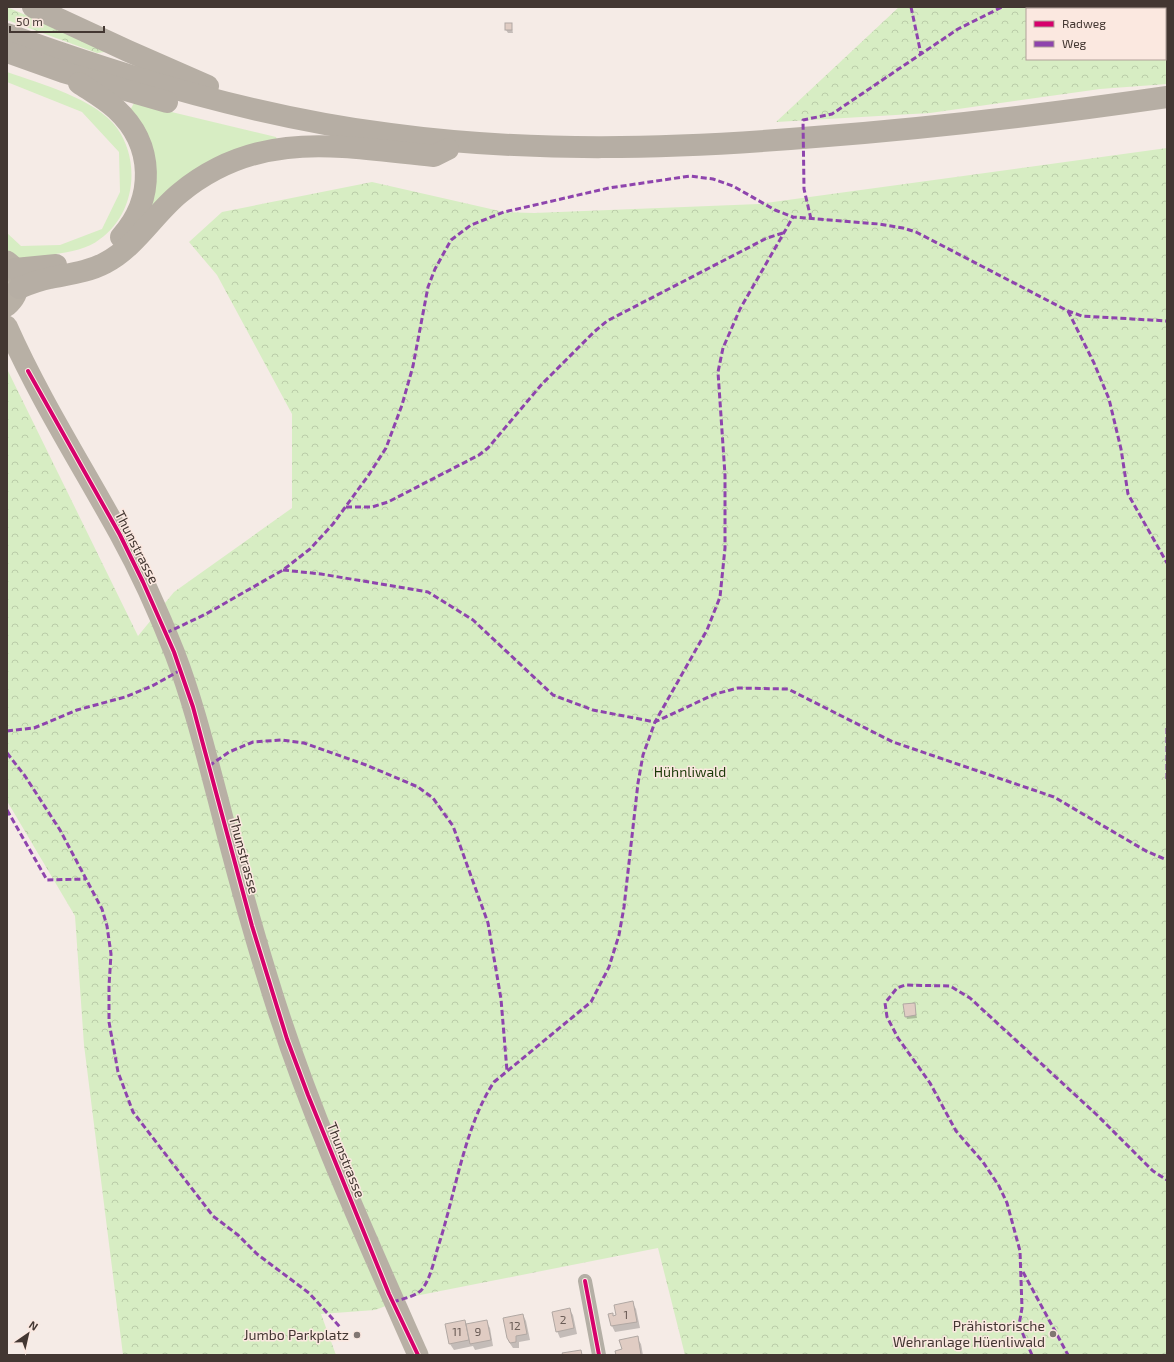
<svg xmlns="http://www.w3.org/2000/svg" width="1174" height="1362" viewBox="0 0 1174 1362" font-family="'Exo 2',sans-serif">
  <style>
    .green { fill: #d7edc3 }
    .forest { fill: url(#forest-crowns) }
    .shadow { fill: #0003 }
    .building { fill: #e0ccc3; stroke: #b1a8a3 }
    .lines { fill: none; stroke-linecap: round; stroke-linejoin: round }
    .minor { stroke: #b4afa5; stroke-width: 14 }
    .primary { stroke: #b8b0a5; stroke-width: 21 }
    .trunk { stroke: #b6aea4; stroke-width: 22 }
    .quiet { stroke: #8e44ad; stroke-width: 3; stroke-dasharray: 6 3; stroke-linecap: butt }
    .cycleway-casing { stroke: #fbe8e0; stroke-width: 6 }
    .cycleway { stroke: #d6006c; stroke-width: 4 }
    .poi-dot { fill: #817671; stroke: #fbe8e0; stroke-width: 1.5 }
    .labels { text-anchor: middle; stroke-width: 3; stroke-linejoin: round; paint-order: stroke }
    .number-label { font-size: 12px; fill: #6a5c56 }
    .street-label { font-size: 14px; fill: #433732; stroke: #fbe8e0 }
    .park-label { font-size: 14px; fill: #1c3a08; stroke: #fbe8e0 }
    .poi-label { font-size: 14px; fill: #433732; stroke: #fbe8e0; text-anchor: end }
  </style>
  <defs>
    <pattern id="forest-crowns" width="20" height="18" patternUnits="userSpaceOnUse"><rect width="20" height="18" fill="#d7edc3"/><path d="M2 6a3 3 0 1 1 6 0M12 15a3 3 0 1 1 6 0" fill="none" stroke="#bacca8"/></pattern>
  </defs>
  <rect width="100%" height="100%" fill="#f5ebe6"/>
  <!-- green -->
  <g class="green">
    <path d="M7,72C40,84 95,98 117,128C141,162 135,214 100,239C88,249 70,252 55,254L48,263L36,264L7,255V233L21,246L60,245L102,229L120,192L119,152L82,112L7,82Z"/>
    <polygon points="134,103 276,137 278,142 150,216 128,114"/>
  </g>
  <!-- forest -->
  <g class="forest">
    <polygon points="7,7 100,47 105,52 97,53 7,20"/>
    <polygon points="899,7 1119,7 1122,9 1027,9 1027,59 1165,59 1165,36 1167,37 1167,84 1100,89 930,113 776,122"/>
    <polygon points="1167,148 1167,1355 685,1355 658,1248 410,1297 375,1310 321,1314 336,1355 123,1355 84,1045 75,916 7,801 7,369 138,636 174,592 292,508 292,414 217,275 189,242 222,212 372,182 504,212 534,213 759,204"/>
  </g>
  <!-- shadow -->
  <g class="shadow">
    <polygon points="1136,7 1164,7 1165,9 1165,21 1165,9 1137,9"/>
    <polygon points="511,24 513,33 508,33 506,30"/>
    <polygon points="914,1004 917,1018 907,1019 906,1016"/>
    <polygon points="632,1302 636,1309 640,1328 615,1332 612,1326 609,1314 612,1314 614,1317"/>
    <polygon points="569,1309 573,1315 577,1334 560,1338 557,1331"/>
    <polygon points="523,1315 526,1321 530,1340 519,1342 519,1348 513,1348 509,1342 504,1319"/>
    <polygon points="465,1321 467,1325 486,1321 490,1328 493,1346 475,1350 473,1346 454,1350 450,1344"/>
    <polygon points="637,1338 641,1344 643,1355 617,1355"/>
  </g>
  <!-- building -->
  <g class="building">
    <rect x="1138" y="7" width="22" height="2"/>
    <rect x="505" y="23" width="7" height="7"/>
    <polygon points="915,1003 916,1015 905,1017 903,1004"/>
    <polygon points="633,1301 637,1322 611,1326 608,1314 613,1313 613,1316 616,1315 614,1305"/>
    <polygon points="570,1308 574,1328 556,1332 552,1312"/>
    <polygon points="523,1314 527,1334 516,1336 516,1342 510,1343 507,1338 503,1318"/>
    <polygon points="465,1320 469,1340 449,1344 445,1324"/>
    <polygon points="487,1320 491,1340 470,1344 466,1324"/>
    <polygon points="638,1336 641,1355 616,1355 615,1351 622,1349 619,1340"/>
    <polygon points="581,1350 582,1355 563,1355 562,1353"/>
  </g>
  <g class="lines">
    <!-- minor -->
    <polyline class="minor" points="585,1281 599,1355"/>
    <!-- primary -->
    <g class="primary">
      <path d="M7,261C24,273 21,294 7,306"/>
      <path d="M7,326C39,398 81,464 119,533C140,571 159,613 175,654C193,701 205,750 218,799C233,858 249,918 267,976C306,1106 363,1231 418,1355"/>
    </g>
    <!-- trunk -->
    <g class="trunk">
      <polyline points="33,7 128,51 208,86"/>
      <path d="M7,34C131,79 258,117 390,134C530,153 673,149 815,137C932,128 1050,114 1167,97"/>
      <polyline points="7,52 63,72 167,102"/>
      <path d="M79,83C91,91 105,99 116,109C155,145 155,199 121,237"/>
      <polyline points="15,269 56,265"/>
      <path d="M19,288C29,284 39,280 50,278C69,274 88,272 105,263C136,247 154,214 180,193C259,128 341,147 434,156L448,149"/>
    </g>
    <!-- quiet -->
    <g class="quiet">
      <polyline points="911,7 921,54"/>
      <polyline points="811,219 804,189 803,120 832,114 958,29 1002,7"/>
      <polyline points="1068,311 1094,363 1109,399 1121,449 1128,494 1167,563"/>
      <polyline points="346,507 372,507 388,502 479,455 488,448 542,384 594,332 607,321 767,238 783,233"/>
      <polyline points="283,570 321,574 428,592 473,620 553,695 593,710 655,722 715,694 738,688 788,689 893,742 1054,797 1146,851 1167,860"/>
      <polyline points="166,633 206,614 283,570 310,549 333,524 368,476 386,448 402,405 413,366 428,287 435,269 451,240 471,225 504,212 609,188 690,176 713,179 733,186 775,210 793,217 879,224 903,228 916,232 1068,311 1082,316 1167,321"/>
      <polyline points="1167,728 1167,782"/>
      <polyline points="7,731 34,728 77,710 125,697 152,686 181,670"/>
      <polyline points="7,753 25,776 60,830 102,909 107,926 111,954 109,986 109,1022 118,1072 133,1112 213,1216 238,1235 257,1254 309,1293 340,1327"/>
      <polyline points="209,766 229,752 253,742 281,740 304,743 366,765 418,787 433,798 453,826 488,923 501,999 507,1071"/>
      <polyline points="7,810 47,880 86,879"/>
      <polyline points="1023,1272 1068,1355"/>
      <path d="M393,1302C402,1299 418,1296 423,1288C431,1277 434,1260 438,1247C455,1196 464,1127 494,1082L591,1002L609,967L619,935L624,907L638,783L643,755L655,722L707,630L720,597L725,548V475L718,372L723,348L740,309L793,217"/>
      <polyline points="1032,1355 1019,1325 1022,1308 1020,1251 1007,1203 999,1186 983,1162 956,1131 930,1083 898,1038 887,1017 885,1003 897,988 905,985 950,986 970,998 1097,1115 1153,1171 1167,1180"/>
    </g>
    <defs>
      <g id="cycleway">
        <polyline points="28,371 120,535 143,582 174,652 193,707 252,926 287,1039 308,1095 389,1294 418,1355"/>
        <polyline points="585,1281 599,1355"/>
      </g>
    </defs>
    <!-- cycleway casing -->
    <use href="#cycleway" class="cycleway-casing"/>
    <!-- cycleway -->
    <use href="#cycleway" class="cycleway"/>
  </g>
  <!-- markers -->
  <g class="poi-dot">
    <circle cx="1053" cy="1334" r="4"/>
    <circle cx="357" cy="1335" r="4"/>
  </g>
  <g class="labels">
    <!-- number labels -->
    <g class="number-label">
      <text x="626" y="1319">1</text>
      <text x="563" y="1324">2</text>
      <text x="515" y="1330">12</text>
      <text x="457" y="1336">11</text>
      <text x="478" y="1336">9</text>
    </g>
    <!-- street labels -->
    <g class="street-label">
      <text transform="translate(137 547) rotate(63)" y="5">Thunstrasse</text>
      <text transform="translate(244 855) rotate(75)" y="5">Thunstrasse</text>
      <text transform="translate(346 1160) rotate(68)" y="5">Thunstrasse</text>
    </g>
    <!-- park labels -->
    <g class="park-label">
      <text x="690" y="777">Hühnliwald</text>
    </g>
    <!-- poi labels -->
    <g class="poi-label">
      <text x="1045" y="1331">Prähistorische<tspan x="1045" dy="16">Wehranlage Hüenliwald</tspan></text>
      <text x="349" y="1340">Jumbo Parkplatz</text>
    </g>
  </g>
  <!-- border -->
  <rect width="1174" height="1362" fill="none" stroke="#433732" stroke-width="16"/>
  <!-- legend -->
  <rect x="1026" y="8" width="140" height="52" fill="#fbe8e0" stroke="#b1a19a"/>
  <rect x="1034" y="21" width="20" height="6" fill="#d6006c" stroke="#b1a19a"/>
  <text x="1062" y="28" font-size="12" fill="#433732">Radweg</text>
  <rect x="1034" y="41" width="20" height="6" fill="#8e44ad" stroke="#b1a19a"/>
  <text x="1062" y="48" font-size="12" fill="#433732">Weg</text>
  <!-- north arrow -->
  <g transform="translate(28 1334) rotate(34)" stroke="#fbe8e0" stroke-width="3" paint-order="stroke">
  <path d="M0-3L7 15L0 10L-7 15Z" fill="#433732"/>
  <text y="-6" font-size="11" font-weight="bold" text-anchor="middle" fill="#433732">N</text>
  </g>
  <!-- scale -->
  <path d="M10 26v6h94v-6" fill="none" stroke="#433732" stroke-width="2"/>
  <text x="16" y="26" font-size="12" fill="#433732" stroke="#fbe8e0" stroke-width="3" paint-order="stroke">50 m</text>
</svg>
